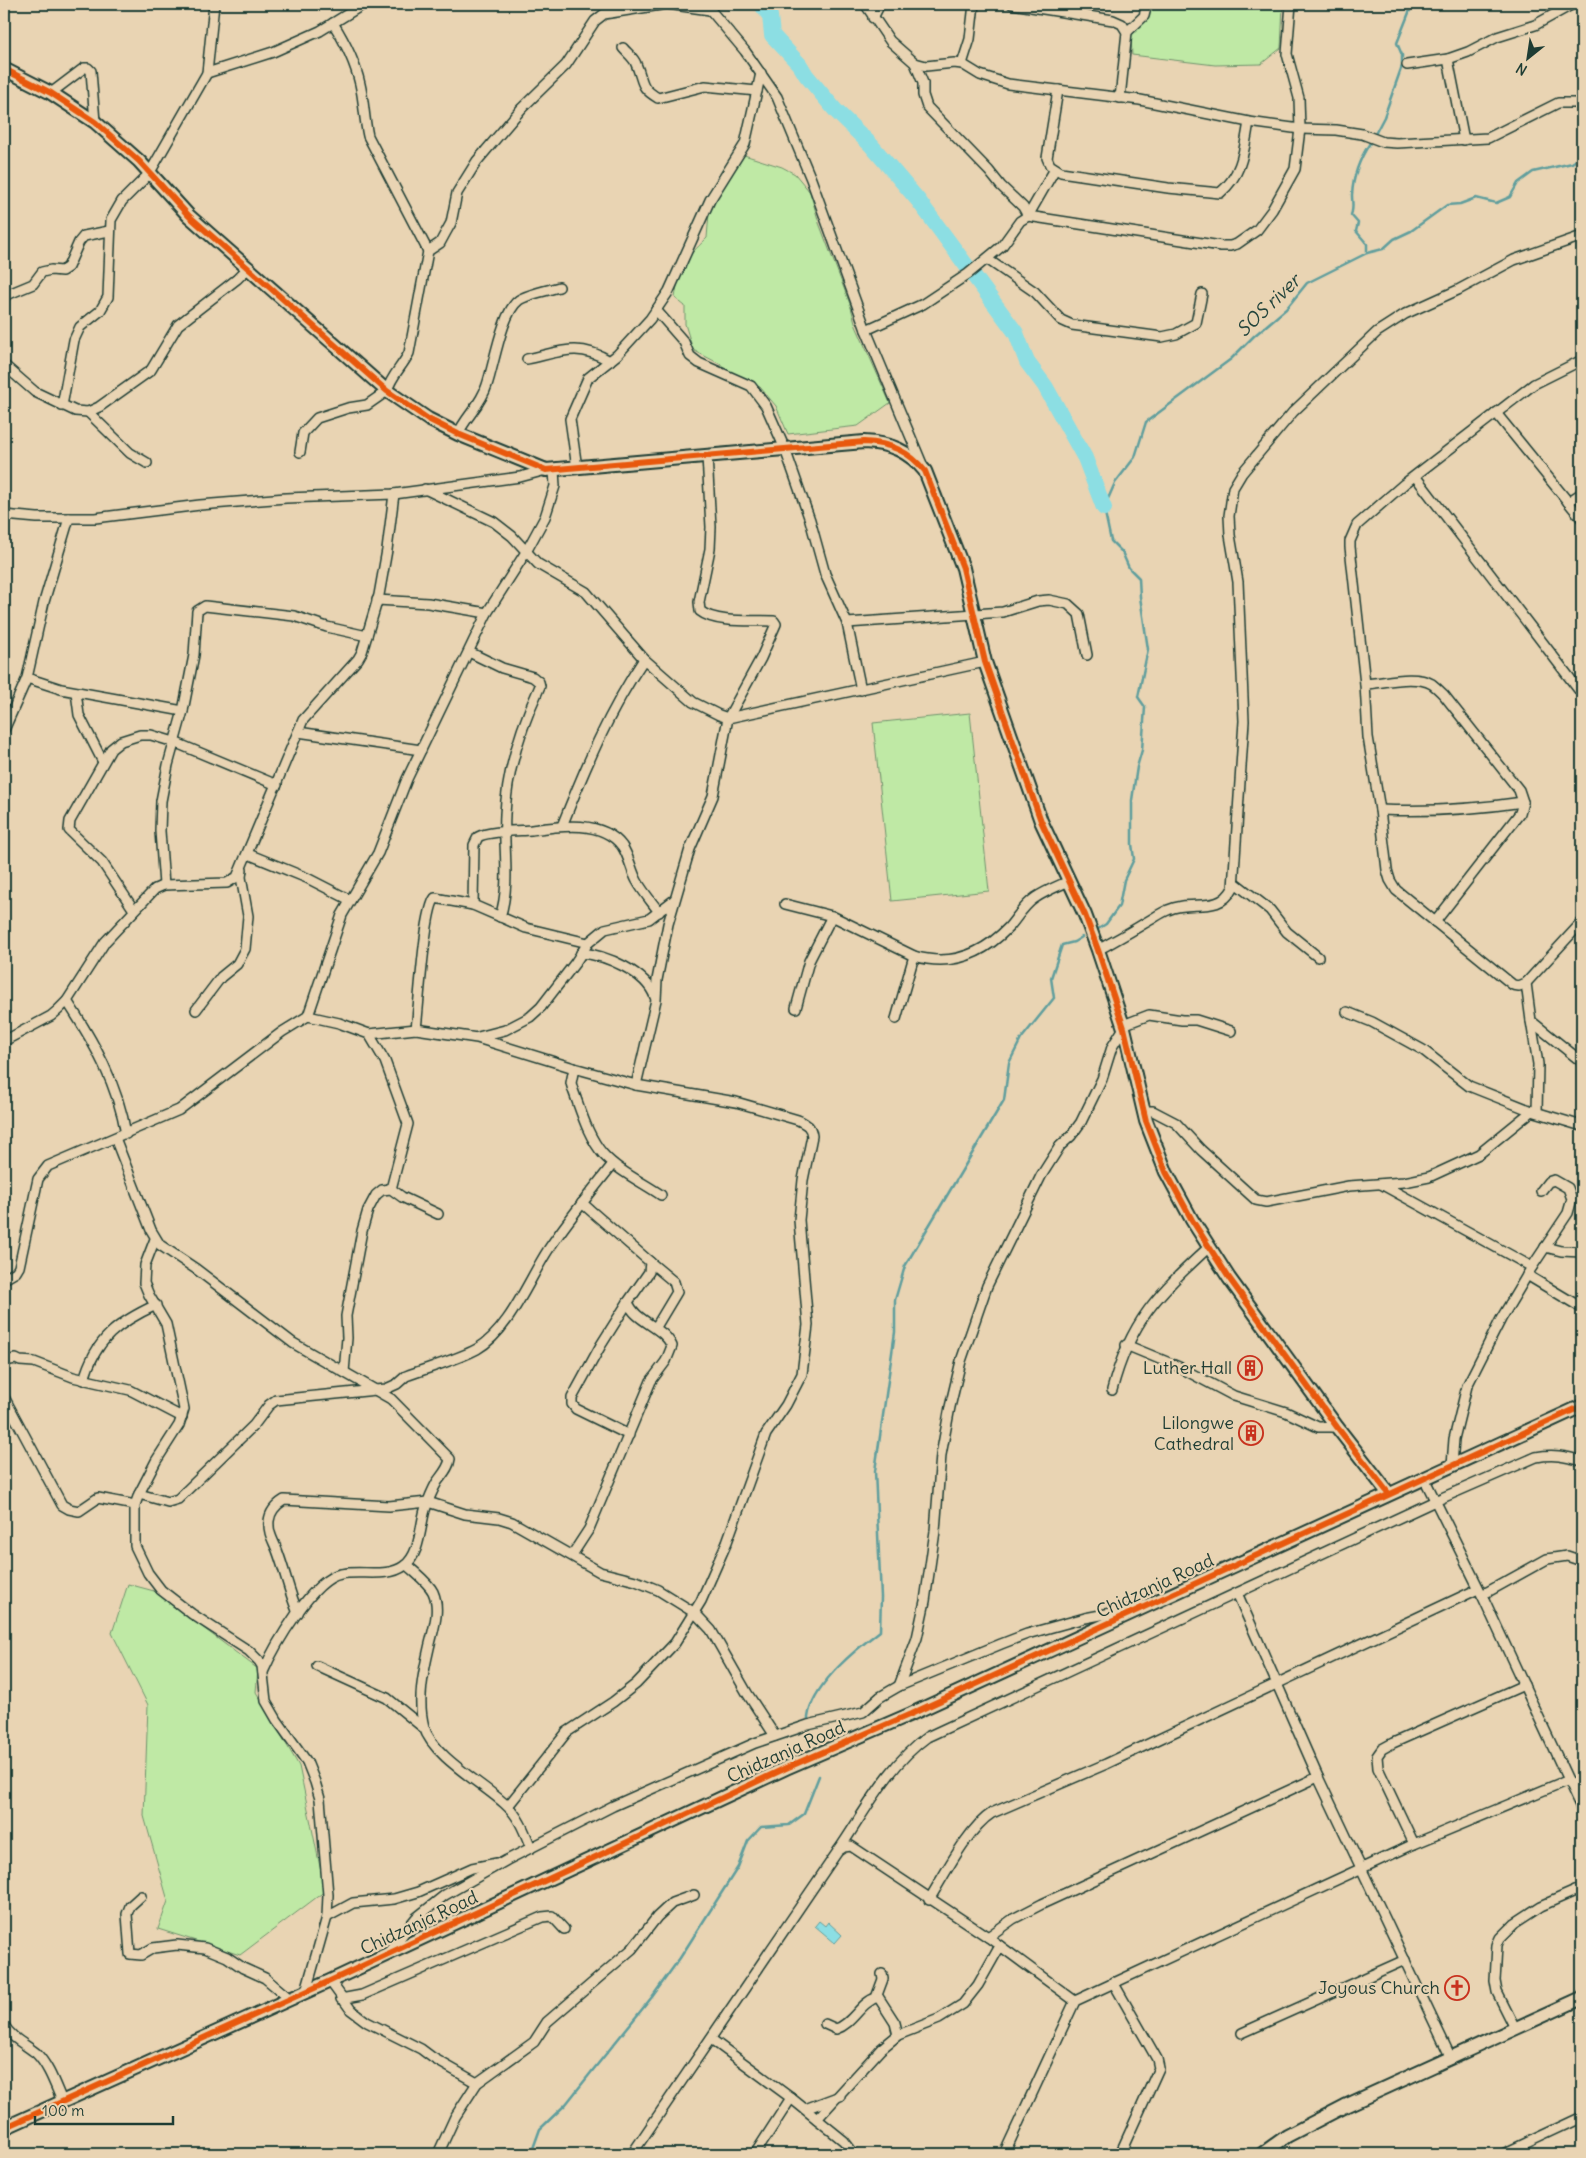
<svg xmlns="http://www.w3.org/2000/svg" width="1586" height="2158" viewBox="0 0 1586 2158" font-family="Delius,sans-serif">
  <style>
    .green { fill: #bfe9a5; stroke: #6f936c }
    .water { fill: #8cdee3; stroke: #609e9d }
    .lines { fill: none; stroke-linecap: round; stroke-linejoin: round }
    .stream { stroke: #609e9d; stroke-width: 2.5 }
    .river { stroke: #8cdee3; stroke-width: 16 }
    .street-casing { stroke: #1f3d34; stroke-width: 12 }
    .secondary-casing { stroke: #1f3d34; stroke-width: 16 }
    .street { stroke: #e9d4b3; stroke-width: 9 }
    .secondary { stroke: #e9d4b3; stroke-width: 12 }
    .cycleway-casing { stroke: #e9d4b3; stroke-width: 9 }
    .cycleway { stroke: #e8590c; stroke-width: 6 }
    .labels { text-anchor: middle; stroke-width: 4.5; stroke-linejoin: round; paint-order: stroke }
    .poi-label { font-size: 18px; fill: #1f3d34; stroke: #e9d4b3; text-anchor: end }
    .street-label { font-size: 18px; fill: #1f3d34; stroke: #e9d4b3 }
    .water-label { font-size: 19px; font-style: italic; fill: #24453d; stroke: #e9d4b3 }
  </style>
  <rect width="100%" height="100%" fill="#e9d4b3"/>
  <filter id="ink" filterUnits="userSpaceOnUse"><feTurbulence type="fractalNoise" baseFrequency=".02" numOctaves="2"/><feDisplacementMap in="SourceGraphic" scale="10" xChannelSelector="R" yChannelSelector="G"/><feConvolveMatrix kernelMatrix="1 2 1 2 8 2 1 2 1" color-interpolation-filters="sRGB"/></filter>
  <g filter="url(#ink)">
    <!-- green -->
    <g class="green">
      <polygon points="1150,4 1283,4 1281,48 1261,64 1215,65 1132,55 1131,36 1146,20"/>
      <path d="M744,155L782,167L795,174L810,192L819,223L850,304L856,326L890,403L858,426L788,434L776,406L760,387L727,374L720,364L693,350L685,324V306L675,298C680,265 684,260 707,238L709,213L725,180Z"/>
      <polygon points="970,713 989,891 892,901 873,723"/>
      <polygon points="128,1584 154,1591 258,1669 256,1692 299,1766 325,1891 240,1955 158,1929 168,1901 144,1816 148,1705 112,1633"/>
    </g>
    <!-- water -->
    <polygon class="water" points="819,1921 825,1926 828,1922 842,1935 835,1943 815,1926"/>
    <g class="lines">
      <!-- stream -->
      <g class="stream">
        <polyline points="1374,136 1384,117 1402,66 1402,55 1397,43 1410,10 1409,4"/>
        <path d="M1367,253V244L1356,231L1358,223L1351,215C1354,207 1352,203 1352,195C1353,177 1360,158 1370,143"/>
        <polyline points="1095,931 1106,924 1119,906 1124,880 1134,859 1132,844 1132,800 1137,767 1142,750 1145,707 1138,697 1148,649 1140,597 1139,578 1129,568 1122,552 1111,541 1104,508 1115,483 1135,457 1146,422 1231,359 1254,336 1286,309 1307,283 1367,253 1383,249 1394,239 1411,231 1447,205 1460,204 1476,198 1496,203 1510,197 1518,183 1533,172 1572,163 1582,156"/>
        <path d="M807,1739C807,1731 807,1720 809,1712C817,1681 855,1650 880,1631L881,1597L875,1471L895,1332V1300L905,1266L1004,1100L1009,1063L1021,1039L1054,998L1051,978L1062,945L1074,942L1082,937"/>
        <polyline points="531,2154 540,2129 566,2104 593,2070 652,1997 680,1958 738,1867 748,1841 761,1827 789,1825 804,1814 819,1776"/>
      </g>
      <!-- river -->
      <polyline class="river" points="761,4 770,16 772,35 800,65 806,75 836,111 871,145 918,200 1016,333 1027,362 1045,386 1085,458 1104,508"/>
      <defs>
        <g id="street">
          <polyline points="865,4 890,41 915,63 926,66 954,63 962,64 980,75 1008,84 1140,100 1249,122 1300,129 1336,130 1362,134 1383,142 1397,143 1488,138 1558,103 1574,103"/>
          <polyline points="1012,4 1113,20 1122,24 1127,32 1120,98"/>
          <polyline points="707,6 745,51 777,97 811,179 866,330 922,464"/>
          <polyline points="873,18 880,4"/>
          <path d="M333,23C345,42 355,62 360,84C364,101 364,118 368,136L428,251"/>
          <polyline points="1127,32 1144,16 1147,4"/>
          <path d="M623,48C627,53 634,58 636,64C644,82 639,87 658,98L705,86L757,91"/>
          <polyline points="1448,59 1464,140"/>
          <polyline points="915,63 923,83 923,95 927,107 989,171 1001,186 1023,207 1028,216"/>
          <polyline points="962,64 970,39 974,4"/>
          <polyline points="1407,65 1448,59 1468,52 1497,37 1535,25 1573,4"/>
          <polyline points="207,73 273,52 320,31 364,4"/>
          <path d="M1058,90L1047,158L1050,165L1061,172L1168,188L1220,193C1243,174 1244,149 1249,122"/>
          <polyline points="51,93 84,68 88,68 91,71 95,122"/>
          <polyline points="1028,216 1055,169"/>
          <polyline points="987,259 1035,292 1061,320 1072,325 1162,337 1176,334 1196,323 1202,294"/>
          <polyline points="4,296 33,284 42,272 51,270 62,271 68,267 79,242 84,236 109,231"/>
          <polyline points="656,310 684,342 690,356 699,363 751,386 766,406 785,449 810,520 825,574 847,623 861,690"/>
          <polyline points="866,330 923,304 968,274 1002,246 1020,221 1028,216 1221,246 1230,246 1237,244 1257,230 1272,210 1295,169 1300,129 1299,98 1287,54 1291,4"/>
          <path d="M527,359C560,352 578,342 610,361"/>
          <polyline points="1582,360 1534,384 1404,484 1357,525 1350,541 1350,547 1365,684 1368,737 1380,810 1387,870 1390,880 1396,890 1513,985 1519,986 1526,983 1582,922"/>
          <polyline points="4,365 35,392 75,411 88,412 99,407 151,370 178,325 237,279 249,267"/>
          <polyline points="62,406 74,340 80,327 100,311 108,297 111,220 122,201 149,174 207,73 214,4"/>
          <polyline points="88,412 130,453 147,463"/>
          <polyline points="1496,413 1582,519"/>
          <path d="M458,434C466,416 481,405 487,385C494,365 502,312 519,300C528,294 549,290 559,287"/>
          <path d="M300,452L303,433L317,418L348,408L367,405L387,391C391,376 402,367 409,353L428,251L440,243L446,232L451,223L457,193L477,161L522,108L566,65L595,21L604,14L667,4L710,10"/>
          <polyline points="577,468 570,419 588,378 617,355 650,319 669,291 710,200 745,144 761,73"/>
          <polyline points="1415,476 1582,694"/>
          <polyline points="425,489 494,522 512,536 538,564 586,592 644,659 693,702 719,715 728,718 985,662"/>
          <polyline points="1568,502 1582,493"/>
          <polyline points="4,515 37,518 95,518 200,505 286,498 394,494 520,477 546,470"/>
          <polyline points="377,600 428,603 487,613"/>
          <polyline points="847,623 1003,612 1038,601 1049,600 1068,604 1079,614 1087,655"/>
          <path d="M469,652L502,668L533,677L539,682L540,686C521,727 507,769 505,814C503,849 511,883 500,917"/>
          <polyline points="27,678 61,689 183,711"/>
          <path d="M1365,684C1384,683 1414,674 1432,684C1436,687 1440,691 1444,695L1519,790L1523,802L1520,813L1435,922"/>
          <polyline points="76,692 79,715 103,762"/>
          <polyline points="4,730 27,678 44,602 69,518"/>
          <polyline points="298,732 421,750"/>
          <path d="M1380,810C1428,812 1476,809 1523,802"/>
          <path d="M562,826C585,768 609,711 644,659"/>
          <polyline points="248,854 307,878 350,900"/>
          <polyline points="1234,882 1270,910 1287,932 1318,957"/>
          <polyline points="164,885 160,831 161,801 168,765 183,711 194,655 197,611 205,606 294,616 327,627 367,636"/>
          <path d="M785,904L832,916L914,956C951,967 983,954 1009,927C1017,918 1024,905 1035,898C1045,891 1058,886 1069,881"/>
          <path d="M473,905L474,845L478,837C488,831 518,831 531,830C559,826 602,819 622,846C629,856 631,870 637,881C643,892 652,902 659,912"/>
          <polyline points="134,910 102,862 69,830 70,821 111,749 121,741 140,735 151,735 174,742 277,785"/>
          <path d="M1098,950C1114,941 1129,933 1145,923C1153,919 1160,913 1168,910C1191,899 1219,915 1233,888L1244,721L1238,582L1230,535L1229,516L1233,488L1242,473L1293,412L1377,332L1405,314L1458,290L1514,260L1582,236"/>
          <path d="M581,953C606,955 646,972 655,997"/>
          <polyline points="1526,983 1531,1021 1582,1062"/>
          <path d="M67,1001C94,1042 118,1085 126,1134"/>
          <polyline points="796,1008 809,961 832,916"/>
          <polyline points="196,1010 221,977 237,964 245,949 248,916 241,877 242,870"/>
          <polyline points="1347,1012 1372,1022 1423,1050 1469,1086 1532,1111 1582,1126"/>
          <polyline points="308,1016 342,915 378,853 407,779 487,613 526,552 545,517 555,486 554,470"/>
          <polyline points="896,1019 914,956"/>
          <polyline points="1531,1021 1538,1064 1537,1112"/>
          <polyline points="1123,1025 1149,1015 1182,1020 1196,1020 1231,1031"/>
          <path d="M416,1029C419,1006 424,912 435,898L473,905L526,928L588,943"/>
          <polyline points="369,1034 385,1061 408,1124 391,1189"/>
          <polyline points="478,1037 505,1030 530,1017 541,1007 575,963 588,943 605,929 649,919 674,900"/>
          <polyline points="4,1041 51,1016 58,1010 67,1001 105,942 155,889 164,885 227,883 237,877 303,720 358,659 362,652 379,595 387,550 394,494"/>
          <path d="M574,1068L571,1083L573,1090C581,1111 588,1137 603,1154C618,1171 642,1182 661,1195"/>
          <path d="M636,1085L656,1000L657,980L668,924L690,849L713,796L728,718L761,658L776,624L774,621C754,620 716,624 700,611L699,602L710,549L711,527L707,456"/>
          <polyline points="1143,1111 1153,1111 1176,1123 1201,1150 1256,1200 1266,1202 1349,1186 1404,1182 1429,1177 1479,1154 1532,1111"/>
          <path d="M115,1138L151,1230L160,1245L196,1269L293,1343L391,1399L450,1459C449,1468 442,1475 437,1482C432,1491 428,1501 425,1510C420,1527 420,1555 404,1566C388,1578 360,1570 341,1574C313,1578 274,1647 263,1672"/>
          <polyline points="1381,1184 1532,1267"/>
          <polyline points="155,1239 145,1265 144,1283 149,1295 166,1324 184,1409 179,1425 156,1461 139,1494 135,1505 135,1546 148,1573 161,1590 192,1614 249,1651 259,1661 262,1666 266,1701 277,1720 307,1762 315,1782 320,1799 328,1895 327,1917 306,1991"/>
          <polyline points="1545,1247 1561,1251 1582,1252"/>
          <polyline points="650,1262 674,1282 677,1292 656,1327"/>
          <polyline points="1527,1275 1582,1308"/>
          <path d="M4,1279L16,1272L19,1267L38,1179L48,1166L179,1110L282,1032L308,1016L339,1023L369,1034L416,1029L477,1038L574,1068L636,1085L736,1102L798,1120C806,1124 811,1126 812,1136L803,1180L799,1220L808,1325L802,1374L786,1405L766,1434L727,1542L701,1601L675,1643L636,1684L613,1702L567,1732L508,1806"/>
          <polyline points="628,1302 601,1345 572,1398 572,1404 576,1409 629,1435"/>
          <polyline points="1126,1345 1179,1367 1234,1396 1286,1412 1318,1427 1337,1427"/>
          <polyline points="4,1361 16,1359 20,1361 34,1362 73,1377 130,1390 182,1417"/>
          <polyline points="344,1372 347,1338 346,1316 362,1231 368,1210 376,1195 382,1190 391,1189 402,1197 438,1214"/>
          <path d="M84,1380C95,1339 119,1322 156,1305"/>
          <path d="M1112,1390C1130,1321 1158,1294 1209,1247"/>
          <polyline points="4,1397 62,1505 69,1509 79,1511 98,1498 135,1505"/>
          <polyline points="1452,1465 1454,1439 1467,1386 1501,1319 1532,1267 1568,1213 1572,1199 1568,1188 1554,1180 1548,1182 1541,1191"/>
          <polyline points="1424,1478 1482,1595 1582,1810"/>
          <path d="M139,1494L168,1502L178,1499L254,1425L269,1405L276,1400L386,1389L397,1384L406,1376C427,1368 459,1359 477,1349C509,1331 529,1279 548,1250C568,1220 591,1192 613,1164"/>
          <path d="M572,1555L589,1529L651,1381L666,1361L672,1346C663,1326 635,1322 628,1302L649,1272L650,1262L582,1203"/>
          <path d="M407,1565C415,1573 428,1582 433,1592C441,1610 433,1630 429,1648C423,1674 417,1701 424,1727C433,1757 484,1784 506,1805C519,1816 525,1833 531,1848"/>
          <polyline points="1237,1593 1318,1777 1451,2058"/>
          <polyline points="1482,1595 1547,1559 1567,1556 1582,1561"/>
          <path d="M298,1613C289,1592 285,1571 277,1550C273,1540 268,1533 269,1521C270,1511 276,1505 284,1500L389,1506L428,1502L465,1514L499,1518L512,1522L600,1572L636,1581L658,1590L695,1613L711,1630L747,1693L775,1736"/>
          <polyline points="317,1666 387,1698 425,1729"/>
          <polyline points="899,1686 917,1638 925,1601 935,1531 941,1455 950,1407 961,1361 987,1286 1041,1176 1060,1146 1071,1136 1081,1122 1102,1079 1112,1047 1124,1028"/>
          <polyline points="1414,1844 1378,1768 1377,1756 1382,1749 1393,1743 1524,1685"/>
          <path d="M838,1851C865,1812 888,1765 927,1737L1435,1501L1536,1457C1553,1454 1565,1456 1582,1461"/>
          <polyline points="141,1896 130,1906 127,1914 130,1954 141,1955 153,1948 177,1945 205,1948 227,1957 243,1968 265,1978 290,1999"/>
          <path d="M929,1900C945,1874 968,1828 992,1813L1106,1764L1478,1589"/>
          <polyline points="327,1917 353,1903 394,1899 418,1892 472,1868 497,1863"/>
          <polyline points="988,1937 1013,1919 1042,1904 1318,1777"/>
          <polyline points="387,1954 416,1918 445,1895 507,1860 613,1806 755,1743 808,1725 863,1712 880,1697 899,1686 1001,1644 1027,1634 1085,1618 1132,1609"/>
          <polyline points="882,1974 883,1979 877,1995 895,2023 898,2035"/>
          <polyline points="330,1981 351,2010 367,2022 421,2049 433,2058 477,2083"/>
          <polyline points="1113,1982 1157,2059 1159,2068 1120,2154"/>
          <polyline points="341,1999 362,1995 542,1917 552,1916 564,1929"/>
          <path d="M825,2024L836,2029C854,2023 860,2002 878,1997"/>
          <path d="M4,2025C11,2038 25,2044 36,2053C49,2066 55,2085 62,2101"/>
          <polyline points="1515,2028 1497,1992 1495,1981 1497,1945 1500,1938 1515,1923 1541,1906 1582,1888"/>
          <polyline points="1242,2033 1405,1960"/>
          <polyline points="711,2039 791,2098 844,2141 854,2154"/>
          <polyline points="805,2109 840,2096"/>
          <polyline points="817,2119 881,2049 898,2035 939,2019 963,2004 978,1985 1000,1946"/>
          <polyline points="438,2154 455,2117 477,2083 534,2042 547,2022 632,1949 657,1917 672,1903 694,1895"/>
          <polyline points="632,2154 838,1851 844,1847 851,1846 988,1937 1075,2001"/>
          <polyline points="755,2154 791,2098"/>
          <polyline points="1004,2154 1075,2001 1414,1844 1568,1780"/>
          <polyline points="1503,2154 1582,2117"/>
        </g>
        <g id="secondary">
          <path d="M4,69L51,93L95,122L139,161L189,216L387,391L428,419L458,434L546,470L864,442C890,443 909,451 925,471L963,568L985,662L1041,821L1085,915L1098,950L1124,1028L1146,1121L1166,1172L1192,1220L1229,1278L1337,1427L1389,1494"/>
          <polyline points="4,2128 330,1981 786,1768 911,1714 1582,1406"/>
          <polyline points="1262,2154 1287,2136 1345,2106 1582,1998"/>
        </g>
      </defs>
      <!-- street casing -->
      <use href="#street" class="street-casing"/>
      <!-- secondary casing -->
      <use href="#secondary" class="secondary-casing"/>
      <!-- street -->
      <use href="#street" class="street"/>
      <!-- secondary -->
      <use href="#secondary" class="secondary"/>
      <defs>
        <g id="cycleway">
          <path d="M4,69L51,93L95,122L139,161L189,216L387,391L428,419L458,434L546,470L864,442C890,443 909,451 925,471L963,568L985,662L1041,821L1085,915L1098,950L1124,1028L1146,1121L1166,1172L1192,1220L1229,1278L1337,1427L1389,1494"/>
          <polyline points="4,2128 330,1981 786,1768 911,1714 1582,1406"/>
        </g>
      </defs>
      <!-- cycleway casing -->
      <use href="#cycleway" class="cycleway-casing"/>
      <!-- cycleway -->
      <use href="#cycleway" class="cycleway"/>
    </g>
  </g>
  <!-- icons -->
  <defs>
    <symbol id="building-ring" viewBox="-11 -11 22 22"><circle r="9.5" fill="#e9d4b3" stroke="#c8321e" stroke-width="1.5"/><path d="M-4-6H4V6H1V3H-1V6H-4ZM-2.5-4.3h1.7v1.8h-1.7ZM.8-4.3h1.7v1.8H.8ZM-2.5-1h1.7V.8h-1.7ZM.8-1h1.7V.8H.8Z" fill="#c8321e"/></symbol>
    <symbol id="church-ring" viewBox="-11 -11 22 22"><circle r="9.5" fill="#e9d4b3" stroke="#c8321e" stroke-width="1.5"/><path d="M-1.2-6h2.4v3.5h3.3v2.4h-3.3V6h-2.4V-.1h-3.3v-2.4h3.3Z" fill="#c8321e"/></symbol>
  </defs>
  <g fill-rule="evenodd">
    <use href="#building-ring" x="1236" y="1354" width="28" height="28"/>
    <use href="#building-ring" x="1237" y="1419" width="28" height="28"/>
    <use href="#church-ring" x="1443" y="1974" width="28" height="28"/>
  </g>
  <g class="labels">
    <!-- poi labels -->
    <g class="poi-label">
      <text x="1232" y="1374">Luther Hall</text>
      <text x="1234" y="1429">Lilongwe<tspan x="1234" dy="21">Cathedral</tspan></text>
      <text x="1440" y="1994">Joyous Church</text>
    </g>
    <!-- street labels -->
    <g class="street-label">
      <text transform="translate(1155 1586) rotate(-25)" y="6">Chidzanja Road</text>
      <text transform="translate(786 1752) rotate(-24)" y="6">Chidzanja Road</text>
      <text transform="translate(419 1923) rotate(-25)" y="6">Chidzanja Road</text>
    </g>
    <!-- water labels -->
    <g class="water-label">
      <text transform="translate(1268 305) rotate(-44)" y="7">SOS river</text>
    </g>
  </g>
  <!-- margin -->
  <rect width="1586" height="2158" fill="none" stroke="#e9d4b3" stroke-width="20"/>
  <rect x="10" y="10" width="1566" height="2138" fill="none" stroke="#1f3d34" stroke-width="2" filter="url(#ink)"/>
  <!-- north arrow -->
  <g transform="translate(1528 58) rotate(210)" stroke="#e9d4b3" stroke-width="4" paint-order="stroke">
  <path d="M0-4L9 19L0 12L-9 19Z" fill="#1f3d34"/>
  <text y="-8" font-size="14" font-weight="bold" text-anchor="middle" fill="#1f3d34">N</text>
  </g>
  <!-- scale -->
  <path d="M35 2116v8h138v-8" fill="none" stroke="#1f3d34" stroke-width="2.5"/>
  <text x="42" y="2116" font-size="15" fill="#1f3d34" stroke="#e9d4b3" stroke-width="4" paint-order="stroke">100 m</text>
</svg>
